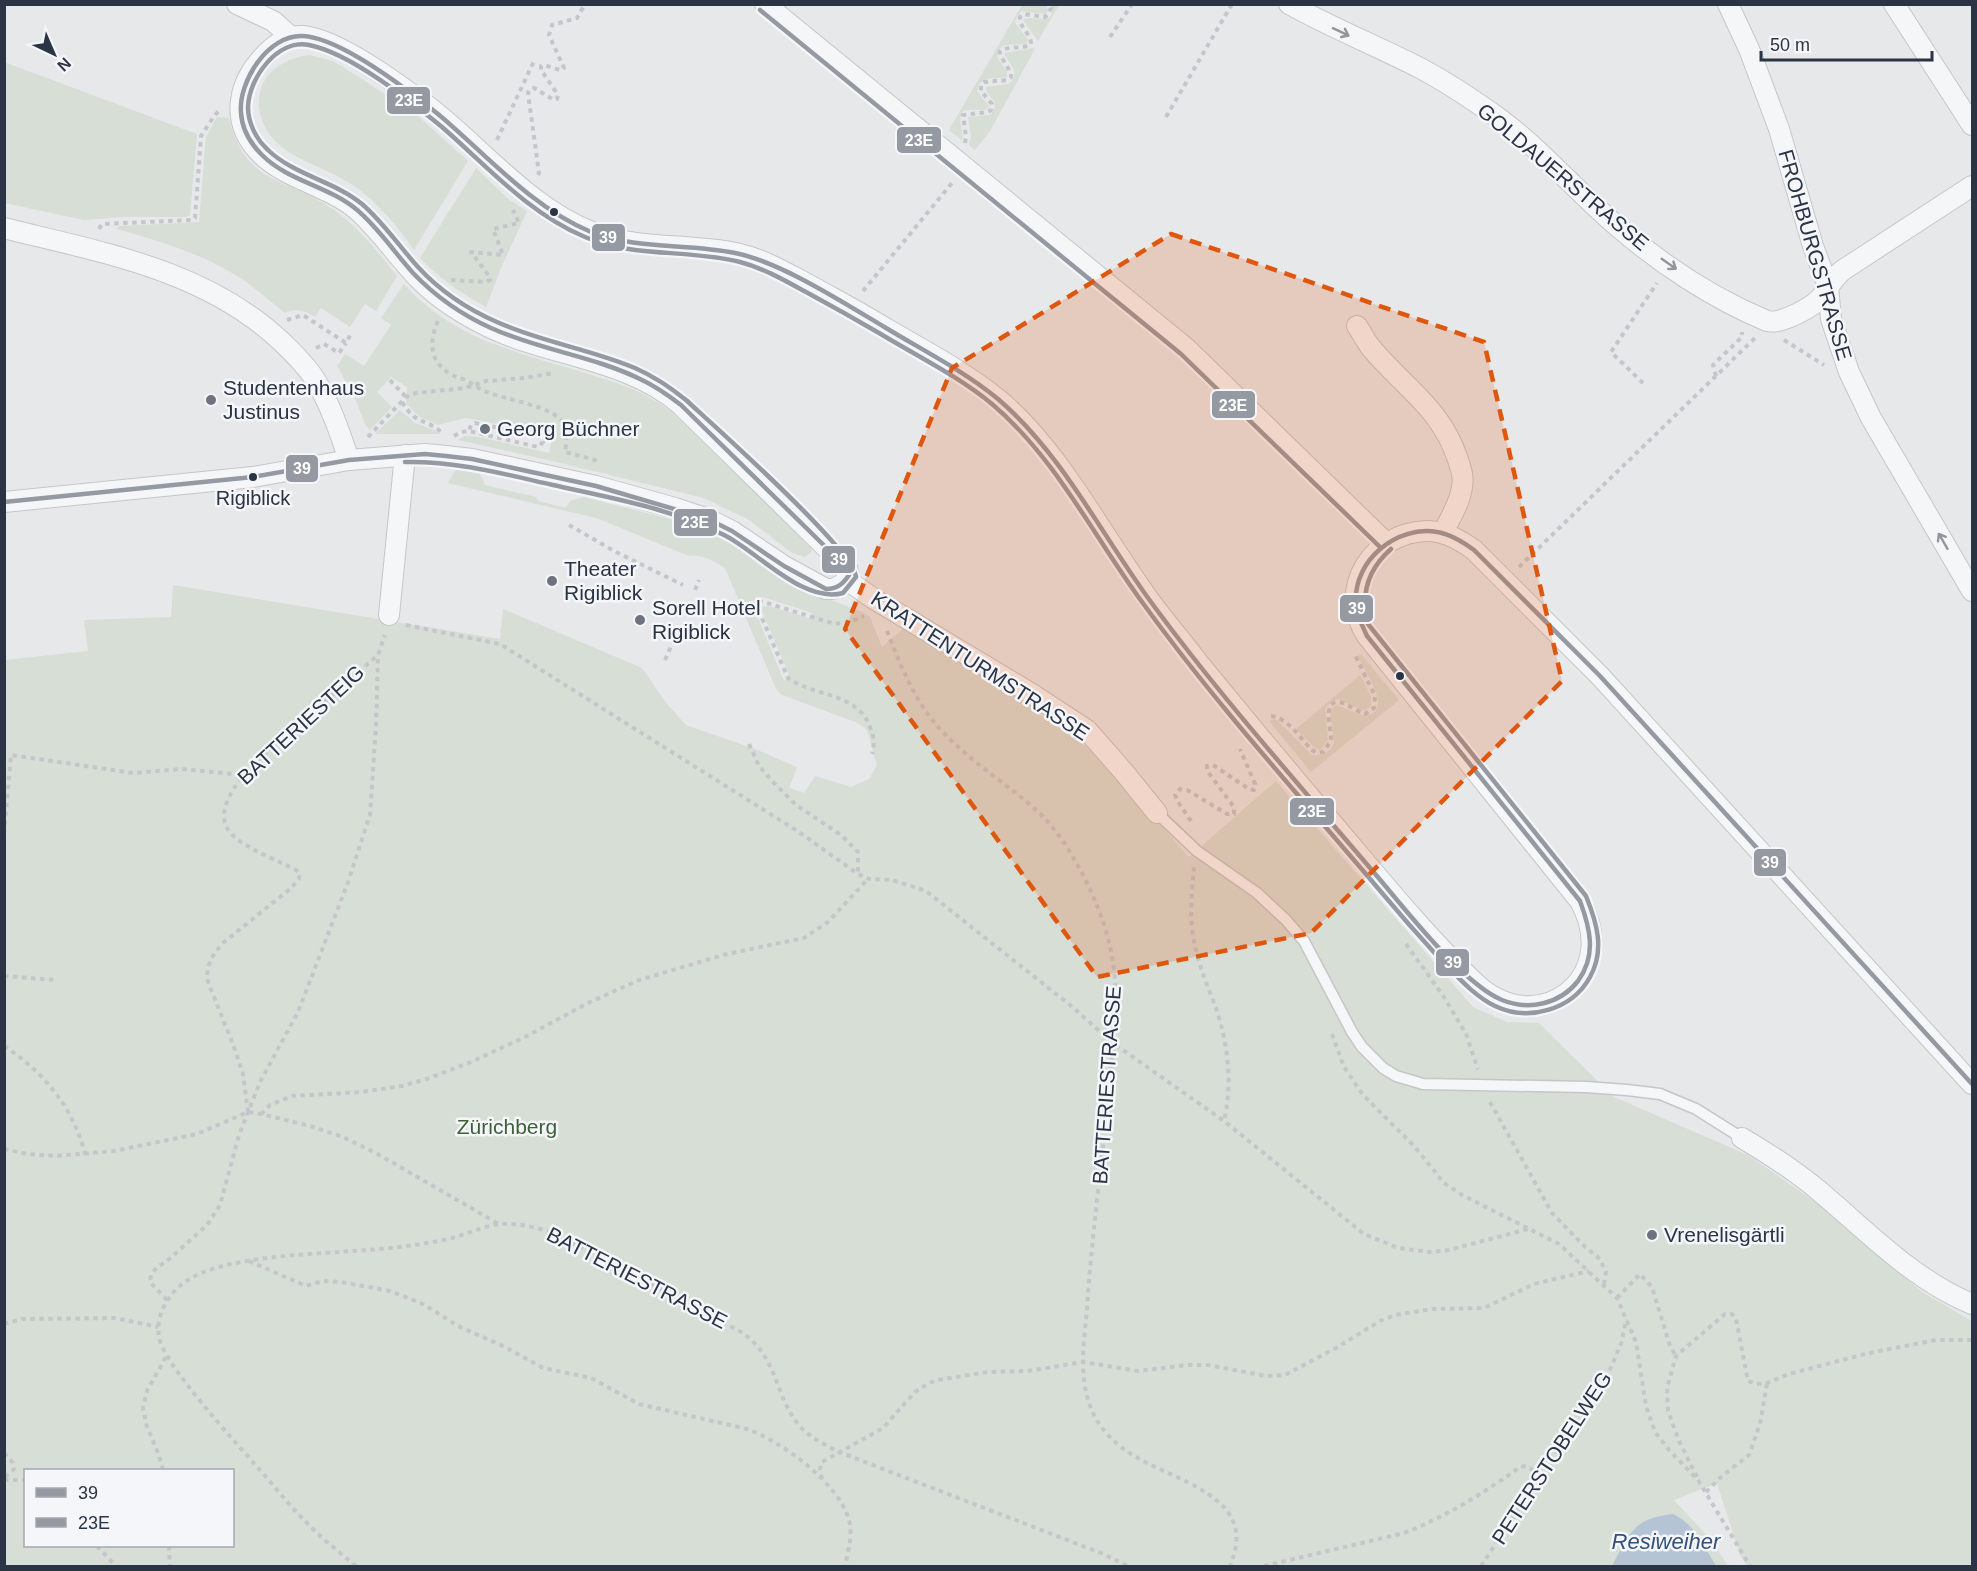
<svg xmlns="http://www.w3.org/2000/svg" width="1977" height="1571" viewBox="0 0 1977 1571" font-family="Arial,sans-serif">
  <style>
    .green { fill: #d6ded6; fill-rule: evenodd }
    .water { fill: #b4c4d5 }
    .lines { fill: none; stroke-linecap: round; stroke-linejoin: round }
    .service-casing { stroke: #c4c6c8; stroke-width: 13 }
    .minor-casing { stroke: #c4c6c8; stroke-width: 22 }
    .path { stroke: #c5c6ca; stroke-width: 4; stroke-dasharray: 4.5 4.5; stroke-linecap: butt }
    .service { stroke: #f5f6f7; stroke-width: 10 }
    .minor { stroke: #f5f6f7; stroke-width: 20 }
    .bus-1-casing { stroke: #f4f6f9; stroke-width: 9 }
    .bus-2-casing { stroke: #f4f6f9; stroke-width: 9 }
    .bus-1 { stroke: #959aa2; stroke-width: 4.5 }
    .bus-2 { stroke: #959aa2; stroke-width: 4.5 }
    .oneway { stroke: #90959e }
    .marked { fill: #df570f; fill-opacity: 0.2; stroke: #df570f; stroke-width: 4.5; stroke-dasharray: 12 8; stroke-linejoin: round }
    .bus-dot { fill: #2b3445; stroke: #f4f6f9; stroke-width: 2 }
    .poi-dot { fill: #6c737f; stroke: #f4f6f9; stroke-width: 2 }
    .labels { text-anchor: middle; stroke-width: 5; stroke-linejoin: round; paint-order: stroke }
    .bus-label { font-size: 20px; fill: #2b3445; stroke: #f4f6f9 }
    .street-label { font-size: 21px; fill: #2b3445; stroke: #f4f6f9 }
    .poi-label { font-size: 21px; fill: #2b3445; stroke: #f4f6f9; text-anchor: start }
    .park-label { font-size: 21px; fill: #3f6138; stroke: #f4f6f9 }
    .water-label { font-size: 22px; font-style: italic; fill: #34527a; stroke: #f4f6f9 }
    .line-badge { stroke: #f4f6f9; stroke-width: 2 }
    .badge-label { font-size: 16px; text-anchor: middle; font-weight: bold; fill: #fff }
  </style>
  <rect width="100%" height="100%" fill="#e6e8ea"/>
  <!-- green -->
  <g class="green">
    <path d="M1022,5H1046L1048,11L1045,14L1021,11L1015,21L1016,24L1028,40L1026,44L1005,45L999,49L997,58L1007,71V77L986,79L980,83L977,91L989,106V108C981,113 971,107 962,112C957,123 964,130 962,140L949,130Z"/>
    <path d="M1052,5H1059L1038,41L1023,20C1034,13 1056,29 1052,5Z"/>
    <path d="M1033,48L1035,49L990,131L975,150L969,145L971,136L968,117L990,115C1002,100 989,101 985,87L1009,84C1021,71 1010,66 1004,53Z"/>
    <path d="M310,55L333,61L365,81L419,117L468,161L414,250C397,226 379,203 354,186C322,163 274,159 261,117C258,107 258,97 262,86C271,66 289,58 310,55Z"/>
    <polygon points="4,62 197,134 190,215 186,217 124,217 84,220 5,203"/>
    <path d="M217,117L229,118C246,187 286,176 334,210C359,228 378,252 397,276L376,311L365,304L350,327L321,308L315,317C305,311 296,307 285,313C273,304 261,293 249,284C210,256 163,242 117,229L119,226L199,222L206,137Z"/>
    <path d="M476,168L507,198L527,211L501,268L486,307C462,294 439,278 420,258Z"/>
    <path d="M404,284C452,338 515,352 582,372C617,383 643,390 673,413L811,548L812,551L805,557L792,553L749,520L704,498L548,460L458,440L464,436L479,437L549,453L552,438L548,433L466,418L438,425L418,416L406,403L407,387L391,377L377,392L392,407L370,430L365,424L355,398L337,366L345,354L364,366L391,325L381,318Z"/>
    <polygon points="400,410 415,423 434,430 440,434 375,434"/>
    <path d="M459,469L480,474L485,485L536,497L538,501L566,508L570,501L584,497L678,521L705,531L735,545L789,584L862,612L870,617L882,647L903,629L1013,696L1085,746L1104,762L1189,857L1276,781L1473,1007L1507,1022L1539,1023L1614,1097L1748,1155L1831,1213L1922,1292L1972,1321V1566H1747L1740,1555L1717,1483L1674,1500L1711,1540L1728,1566H5L4,660L88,651L84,620L171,617L173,585L500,639L503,609L642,668L667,704L686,725L755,749L797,767L789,788L804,793L815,776L851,787L869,779L877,765L867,730L858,723L782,695L776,689L725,568C714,561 703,554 689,556L596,518L448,483L455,471ZM763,597L812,613L809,618L768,606H763L761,609L789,674L784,681L751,601ZM26,1470H232V1546H26Z"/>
    <path d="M1361,654L1399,700L1311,772L1269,721L1274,719L1277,720L1312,755C1323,757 1329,752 1334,744L1330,711L1336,705L1365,716C1395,711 1364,671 1358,656Z"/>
    <polygon points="1360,675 1371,696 1371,706 1364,711 1338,699 1332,701 1325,708 1328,740 1320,750 1315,748 1296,729"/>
  </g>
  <!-- water -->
  <path class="water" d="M1673,1514C1695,1524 1704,1547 1716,1566H1612C1630,1533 1632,1519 1673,1514Z"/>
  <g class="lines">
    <defs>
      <polyline id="service" points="1157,813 1197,851 1257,893 1286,920 1304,941 1352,1032 1362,1047 1383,1068 1396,1076 1423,1084 1586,1087 1627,1090 1660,1094 1696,1109 1742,1138"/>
      <g id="minor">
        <polyline points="237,4 273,21 291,37"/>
        <polyline points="765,4 1186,348 1386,543"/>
        <path d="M1289,4C1332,28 1377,46 1420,68C1448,83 1475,101 1500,119C1543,151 1577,192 1618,227C1661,264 1714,299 1767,321C1780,325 1814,307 1822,296C1829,287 1834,277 1843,270L1972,186"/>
        <polyline points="1728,4 1749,49 1779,129 1813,246 1828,286 1831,319 1849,372 1871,418 1972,591"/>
        <polyline points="1894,4 1972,125"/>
        <path d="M4,228C103,253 207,270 283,343C295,355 307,366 316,381C331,406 340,433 349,460"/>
        <path d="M1357,326C1362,333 1366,342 1372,349C1404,387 1442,409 1458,460C1461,469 1464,477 1462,487C1460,503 1450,518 1443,533"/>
        <path d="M4,502L253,477L349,460L425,454L446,456L472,459L596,486L675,508L708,519L732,531L784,566L826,589H833L843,584L849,575L847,568L681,405C628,359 553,357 491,328C466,316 441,301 421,281C398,258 380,230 356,209C328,186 285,178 262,155C227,121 238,79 271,49C280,41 290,35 303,36C338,39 401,86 429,107C482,148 528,207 592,232C638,250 688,243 736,253C764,259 788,274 813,287C838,301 863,314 887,329C925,351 965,372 999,400C1057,448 1101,533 1145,594C1161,617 1180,638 1197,661C1238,711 1279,761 1321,810C1371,868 1419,929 1474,982C1537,1043 1623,978 1580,901L1367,636C1336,589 1373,532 1427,531C1445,531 1460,540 1474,550L1600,676L1972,1084"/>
        <polyline points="847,580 874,599 1032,694 1087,730 1123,771 1157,813"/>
        <polyline points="389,615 405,455"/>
        <path d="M1742,1138C1769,1154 1794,1170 1818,1190C1867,1231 1913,1280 1972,1304"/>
      </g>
    </defs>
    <!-- service casing -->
    <use href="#service" class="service-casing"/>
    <!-- minor casing -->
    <use href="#minor" class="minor-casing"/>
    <!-- path -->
    <g class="path">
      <polyline points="1110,37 1132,4"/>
      <polyline points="1166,117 1232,4"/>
      <polyline points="497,140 534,61"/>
      <path d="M965,143L966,137L963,115L988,112L991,110L992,104L981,91V85L984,82L1007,80L1011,77V73L1000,55V51C1010,45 1022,50 1031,44C1031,33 1019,28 1020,17L1024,14L1045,17L1049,13L1051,8L1048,4"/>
      <polyline points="538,175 539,173 528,93 530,89 534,88 554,100 557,99 558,95 541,70 541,66 544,65 560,70 564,68 549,35 552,25 577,18 585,4"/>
      <polyline points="99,229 102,224 191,220 195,218 201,136 214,116 220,110"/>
      <polyline points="451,280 486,282 490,280 489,276 471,252 503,255 493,229 519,223 513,210"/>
      <polyline points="863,291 952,183"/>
      <polyline points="287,320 303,315 346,343 352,332"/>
      <path d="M438,321C429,341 429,361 450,374C455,377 461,378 467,381C474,384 480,390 487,392C507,400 547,405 561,420C568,429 567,442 565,452L595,460L599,465"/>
      <polyline points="1784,340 1824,365"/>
      <polyline points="316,348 324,344 339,353 346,343"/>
      <polyline points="1716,376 1713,365 1742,337 1742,332"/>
      <polyline points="390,380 406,397"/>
      <polyline points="1643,383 1611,352 1657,283"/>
      <path d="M402,402C417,427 428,418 443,434"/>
      <polyline points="454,436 461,432 469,431 538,447 543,442 538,436 475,423 471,425 469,431"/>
      <polyline points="368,437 406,397 416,393 465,388 486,381 525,378 554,373"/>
      <polyline points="569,525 616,552 683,585"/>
      <polyline points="1519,567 1755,338"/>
      <polyline points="695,590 699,580"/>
      <path d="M755,602L788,678C814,697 857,692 870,727C874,736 875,745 872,754"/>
      <polyline points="742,609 760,601 835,624 850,622 864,616"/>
      <polyline points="406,625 500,644 799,832 858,874 869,879 892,880 926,891 1070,1005 1113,1043 1224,1121 1364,1234 1398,1248 1430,1252 1449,1250 1528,1229"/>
      <path d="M887,631C899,662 913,697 935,723C963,757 1002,780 1035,809C1069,838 1101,904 1110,947C1120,989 1114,1031 1110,1073C1104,1151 1092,1230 1087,1308C1084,1343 1078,1378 1092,1411C1098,1426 1114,1443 1128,1452C1172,1482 1261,1494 1230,1566"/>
      <polyline points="665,660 673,642"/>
      <path d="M1271,716C1288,718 1300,738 1312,750L1317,753L1323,752L1331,741C1332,730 1320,696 1343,703C1350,706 1358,711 1365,714L1374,708L1375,696L1355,655"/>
      <polyline points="749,744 759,766 773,782 796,805 841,835 858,852 858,873"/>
      <polyline points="1191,821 1178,802 1175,795 1180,789 1187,790 1227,814 1234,814 1234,807 1208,772 1207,766 1213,765 1249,789 1254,790 1255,784 1240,749"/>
      <polyline points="4,834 11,755 133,773 182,769 243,775"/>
      <path d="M1194,867C1192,891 1189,918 1194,941C1198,963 1206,982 1214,1003C1228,1040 1233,1083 1224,1121"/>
      <polyline points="1406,944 1444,997 1466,1034 1478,1069"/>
      <polyline points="4,976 55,980"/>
      <polyline points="1332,1034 1344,1067 1363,1095 1414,1146 1444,1183 1462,1195 1559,1244 1617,1298 1636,1342 1646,1406 1655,1432 1669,1450 1698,1480 1750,1566"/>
      <path d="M4,1046C43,1071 74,1109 85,1154"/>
      <polyline points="1490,1102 1552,1213 1585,1247 1600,1259 1606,1272 1604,1284"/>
      <path d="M248,1112L243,1074L234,1047L208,982C205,965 213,954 224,942L290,889L299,879L300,874L296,870C239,841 194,834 249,768L378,655L385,635"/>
      <polyline points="261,1114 270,1105 292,1096 361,1092 402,1086 427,1079 471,1062 525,1037 588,1003 639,980 727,954 804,938 828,922 868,879"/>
      <polyline points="4,1149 27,1154 55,1156 114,1151 197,1134 248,1112 261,1114 310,1126 343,1137 376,1153 499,1224"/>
      <path d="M249,1261L306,1286L322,1281L341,1282L390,1291L423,1304L458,1326L505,1347L543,1368L591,1378L639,1404L747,1429C781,1441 839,1483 849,1520C853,1535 848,1552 845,1566"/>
      <polyline points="1617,1298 1640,1274 1652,1287 1670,1346 1676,1356"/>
      <polyline points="167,1300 150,1282 151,1275 157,1267 166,1262 207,1225 220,1205 239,1135 260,1082 298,1012 347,885 370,815 376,726 378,655"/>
      <polyline points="4,1324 22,1319 115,1318 158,1327"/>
      <polyline points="4,1453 13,1463 14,1469 4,1478"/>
      <polyline points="163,1470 158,1453 146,1424 143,1408 147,1391 167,1355"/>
      <polyline points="1697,1477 1679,1441 1668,1411 1667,1388 1676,1356 1725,1314 1732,1314 1736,1319 1748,1381 1756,1384 1767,1383 1789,1374 1869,1353 1936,1340 1972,1340"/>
      <polyline points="822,1479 820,1469 822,1462 883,1428 915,1392 929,1383 938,1380 987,1372 1028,1371 1083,1362 1138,1371 1188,1365 1208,1365 1266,1376 1285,1375 1336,1348 1380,1321 1395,1315 1432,1309 1484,1308 1534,1284 1589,1271"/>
      <polyline points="4,1480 26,1480"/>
      <polyline points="1706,1492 1722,1476 1749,1455 1760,1424 1767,1383"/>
      <polyline points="97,1546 116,1566"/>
      <polyline points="169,1546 170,1566"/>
      <path d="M356,1566C339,1552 320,1537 305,1521C289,1505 275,1487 260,1470C238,1445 163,1364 159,1337C155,1314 170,1291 188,1280C226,1255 320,1254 367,1250C394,1248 421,1245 448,1239C465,1235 483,1226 500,1224C520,1223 540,1228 558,1235L743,1333C778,1360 773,1388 795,1420C805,1435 823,1444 839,1452L1101,1553L1128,1566"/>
      <path d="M1264,1566L1404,1533C1445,1517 1484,1493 1520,1467L1526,1466L1541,1475"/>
      <polyline points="1481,1566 1609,1372 1622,1341 1626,1319"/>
    </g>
    <!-- service -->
    <use href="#service" class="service"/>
    <!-- minor -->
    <use href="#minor" class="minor"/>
    <defs>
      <path id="bus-1" d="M4,502L253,477L349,460L425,454L446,456L472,459L596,486L708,519L732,531L784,566L826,589C837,589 843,584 849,575L847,568L681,405C668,395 655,386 640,379C593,356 539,350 491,328C462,315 435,296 413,273C394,252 378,227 356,209C328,186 288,181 262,155C251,144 242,129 241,113C238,82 268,34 303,36C341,38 408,90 438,114C487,155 531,207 591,232C637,250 687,243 735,253C781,262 844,303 886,328C924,351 964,371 998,399C1063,455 1101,534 1151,602C1222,699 1304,790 1382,882C1409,914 1465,985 1502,1000C1529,1011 1560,1004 1578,981C1597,955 1590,928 1580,901L1367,636C1362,625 1356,614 1356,601C1354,560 1397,525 1437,532C1451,534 1463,542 1474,550L1600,676L1972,1084"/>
      <g id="bus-2">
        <polyline points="760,10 1181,354 1381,548"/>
        <path d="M405,462C456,461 504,474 553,485C611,498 670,508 724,535C757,551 803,604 843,593L856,577C854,550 713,425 686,400C670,387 653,376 635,368C590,349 541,342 497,322C467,309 440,291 418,267C399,246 383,222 362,204C334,181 294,175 268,150C256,139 248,123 248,107C249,78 277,39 309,45C350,53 409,100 442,127C487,166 528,213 585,237C634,258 689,249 740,262C763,268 784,280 806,292C830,305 855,319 879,333C917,356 958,376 992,404C1057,459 1095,539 1145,606C1216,704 1298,794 1376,886C1397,911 1418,935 1440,959C1456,975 1474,996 1495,1006C1528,1022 1572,1010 1590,977C1605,950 1597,923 1586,896L1368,624C1360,593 1368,569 1391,549"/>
      </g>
    </defs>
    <!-- bus-1 casing -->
    <use href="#bus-1" class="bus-1-casing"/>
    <!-- bus-2 casing -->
    <use href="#bus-2" class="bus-2-casing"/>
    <!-- bus-1 -->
    <use href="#bus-1" class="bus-1"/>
    <!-- bus-2 -->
    <use href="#bus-2" class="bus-2"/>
  </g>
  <!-- one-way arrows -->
  <defs><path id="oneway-shaft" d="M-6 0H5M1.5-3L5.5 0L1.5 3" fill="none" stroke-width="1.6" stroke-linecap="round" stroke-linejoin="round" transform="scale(1.5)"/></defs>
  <g class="oneway">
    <use href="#oneway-shaft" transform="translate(1341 32) rotate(25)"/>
    <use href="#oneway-shaft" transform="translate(1669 264) rotate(35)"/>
    <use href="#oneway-shaft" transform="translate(1943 541) rotate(-120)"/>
  </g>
  <!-- marked area -->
  <path class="marked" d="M1171,234L1484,342L1562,681L1311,933L1097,977L845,629L952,368Z"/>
  <!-- markers -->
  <g class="bus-dot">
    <circle cx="554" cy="212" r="5"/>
    <circle cx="253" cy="477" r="5"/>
    <circle cx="1400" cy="676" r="5"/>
  </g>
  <g class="poi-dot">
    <circle cx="211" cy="400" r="6"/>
    <circle cx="485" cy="429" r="6"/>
    <circle cx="552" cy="581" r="6"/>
    <circle cx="640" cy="620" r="6"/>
    <circle cx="1652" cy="1235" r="6"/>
  </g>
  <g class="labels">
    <!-- bus labels -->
    <g class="bus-label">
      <text x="253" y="505">Rigiblick</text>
    </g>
    <!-- street labels -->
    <g class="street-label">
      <text transform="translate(1563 177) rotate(40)" y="7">GOLDAUERSTRASSE</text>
      <text transform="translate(1815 255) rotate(74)" y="7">FROHBURGSTRASSE</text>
      <text transform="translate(980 666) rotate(33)" y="7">KRATTENTURMSTRASSE</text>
      <text transform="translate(301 725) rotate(-43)" y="7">BATTERIESTEIG</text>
      <text transform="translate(1107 1085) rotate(-86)" y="7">BATTERIESTRASSE</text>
      <text transform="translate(637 1278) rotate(27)" y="7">BATTERIESTRASSE</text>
      <text transform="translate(1552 1458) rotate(-57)" y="7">PETERSTOBELWEG</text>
    </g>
    <!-- poi labels -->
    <g class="poi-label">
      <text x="223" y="395">Studentenhaus<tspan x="223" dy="24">Justinus</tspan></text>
      <text x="497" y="436">Georg Büchner</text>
      <text x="564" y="576">Theater<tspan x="564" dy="24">Rigiblick</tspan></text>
      <text x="652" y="615">Sorell Hotel<tspan x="652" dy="24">Rigiblick</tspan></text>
      <text x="1664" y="1242">Vrenelisgärtli</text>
    </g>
    <!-- park labels -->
    <g class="park-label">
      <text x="507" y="1134">Zürichberg</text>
    </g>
    <!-- water labels -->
    <g class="water-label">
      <text x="1666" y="1549">Resiweiher</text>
    </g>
  </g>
  <g class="line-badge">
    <rect x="386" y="86" width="45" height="29" rx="6" fill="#959aa2"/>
    <rect x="896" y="126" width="46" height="28" rx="6" fill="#959aa2"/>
    <rect x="591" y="223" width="35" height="29" rx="6" fill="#959aa2"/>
    <rect x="1211" y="390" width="45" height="29" rx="6" fill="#959aa2"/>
    <rect x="285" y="454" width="34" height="29" rx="6" fill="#959aa2"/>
    <rect x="673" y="508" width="45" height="29" rx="6" fill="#959aa2"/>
    <rect x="821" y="545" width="35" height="29" rx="6" fill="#959aa2"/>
    <rect x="1339" y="594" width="35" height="29" rx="6" fill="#959aa2"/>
    <rect x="1289" y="797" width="46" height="29" rx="6" fill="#959aa2"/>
    <rect x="1753" y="848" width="34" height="29" rx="6" fill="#959aa2"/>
    <rect x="1435" y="948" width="35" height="29" rx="6" fill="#959aa2"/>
  </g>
  <g class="badge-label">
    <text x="409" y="106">23E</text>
    <text x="919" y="146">23E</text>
    <text x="608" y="243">39</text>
    <text x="1233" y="411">23E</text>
    <text x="302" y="474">39</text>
    <text x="695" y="528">23E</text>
    <text x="839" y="565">39</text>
    <text x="1357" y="614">39</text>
    <text x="1312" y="817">23E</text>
    <text x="1770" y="868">39</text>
    <text x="1453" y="968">39</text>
  </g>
  <!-- border -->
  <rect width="1977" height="1571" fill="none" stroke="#2b3445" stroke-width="12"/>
  <!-- legend -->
  <rect x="24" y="1469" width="210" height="78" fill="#f4f6f9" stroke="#a4a8b1" stroke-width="1.5"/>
  <rect x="36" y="1488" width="30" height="9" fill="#959aa2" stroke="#a4a8b1" stroke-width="1.5"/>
  <text x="78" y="1499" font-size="18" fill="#2b3445">39</text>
  <rect x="36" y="1518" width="30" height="9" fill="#959aa2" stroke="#a4a8b1" stroke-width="1.5"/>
  <text x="78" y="1529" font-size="18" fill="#2b3445">23E</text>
  <!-- north arrow -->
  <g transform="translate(54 54) rotate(136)" stroke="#f4f6f9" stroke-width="4.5" paint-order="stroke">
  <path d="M0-4.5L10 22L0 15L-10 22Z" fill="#2b3445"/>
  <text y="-9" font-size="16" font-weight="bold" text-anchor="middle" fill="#2b3445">N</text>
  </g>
  <!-- scale -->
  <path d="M1761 51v9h171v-9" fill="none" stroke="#2b3445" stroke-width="3"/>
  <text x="1770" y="51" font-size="18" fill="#2b3445" stroke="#f4f6f9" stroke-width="4.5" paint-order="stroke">50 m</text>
</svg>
